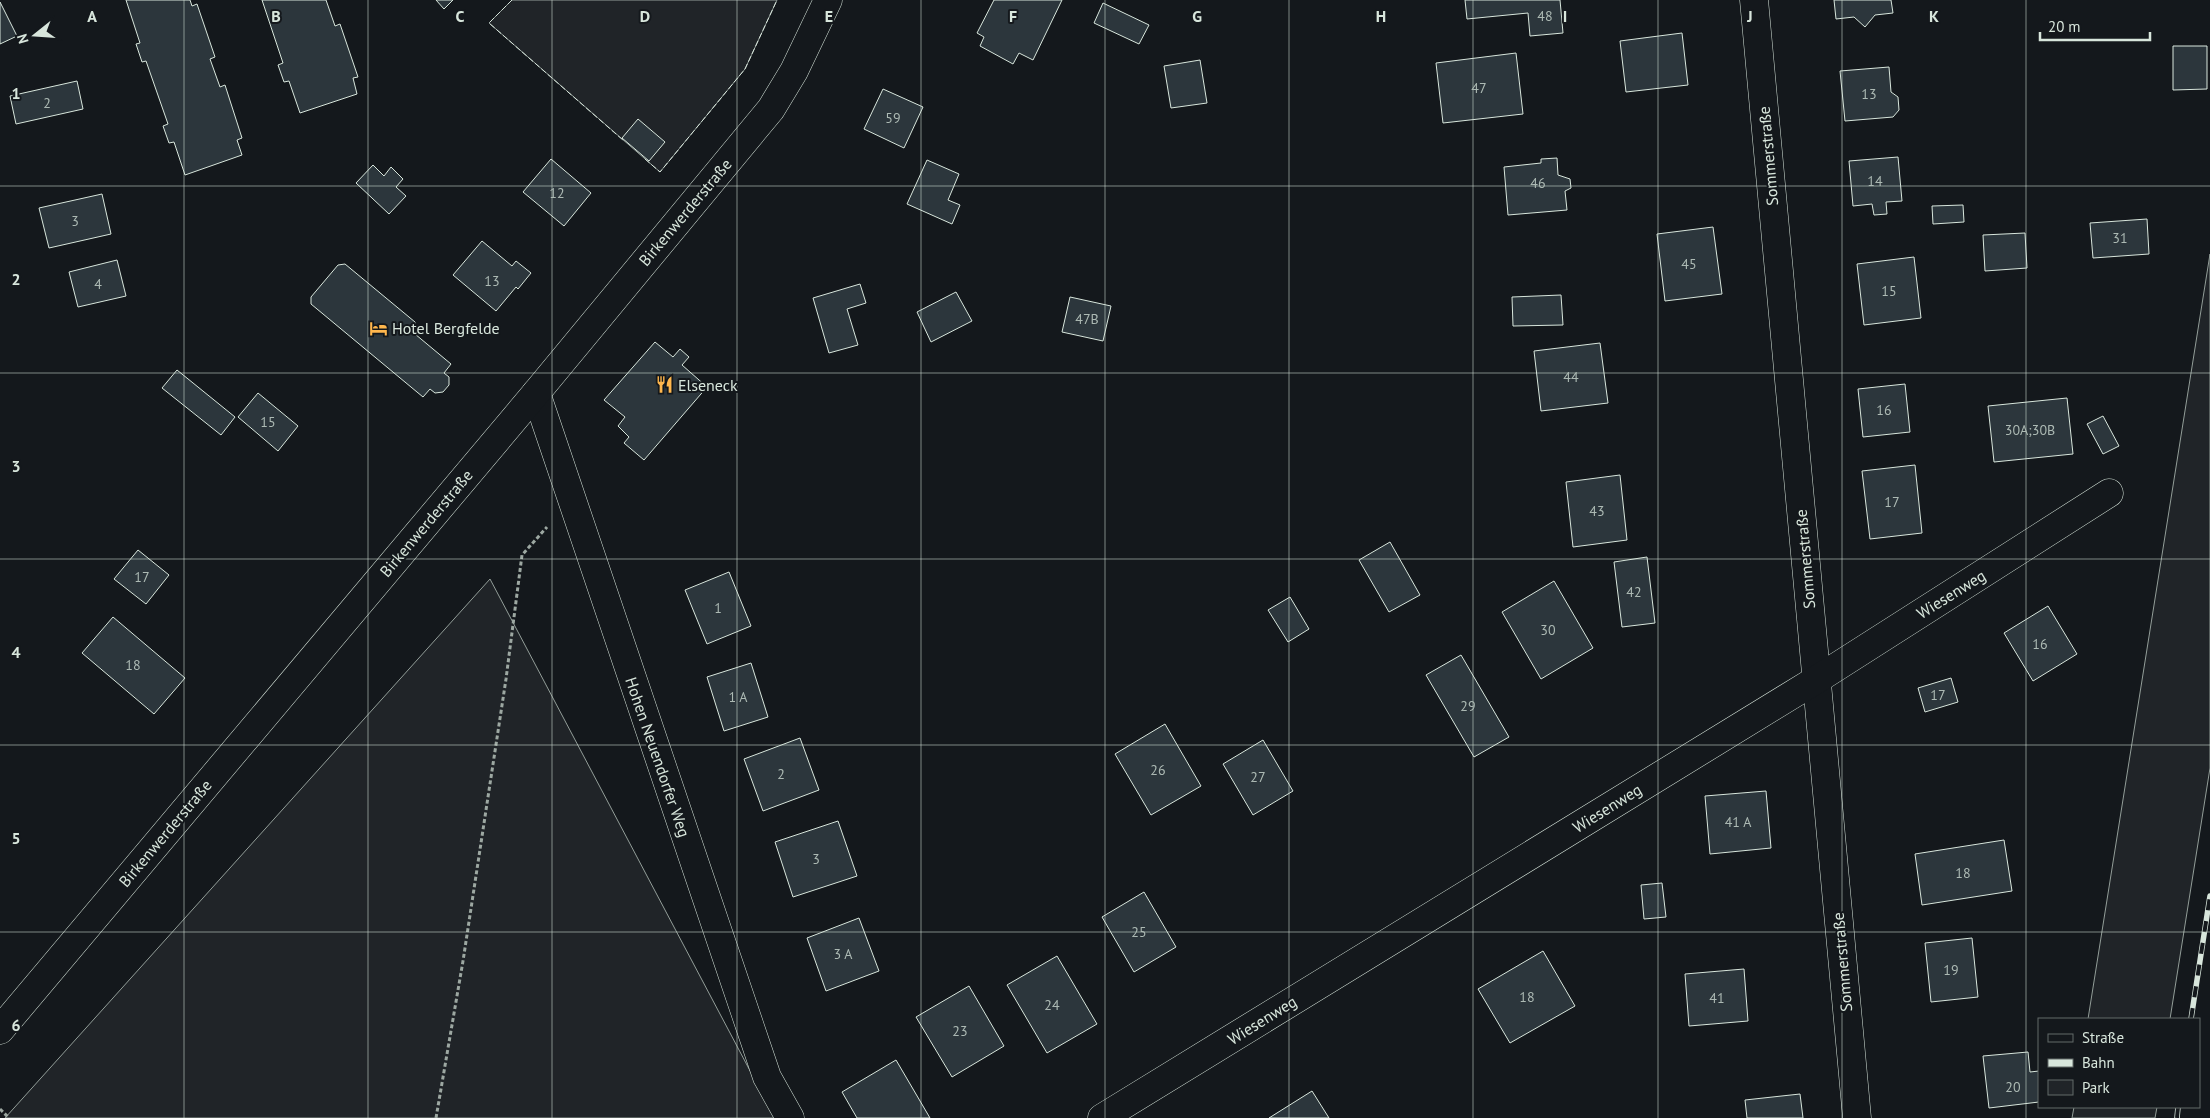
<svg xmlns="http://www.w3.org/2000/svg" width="2210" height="1118" viewBox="0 0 2210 1118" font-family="'PT Sans',sans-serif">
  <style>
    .green { fill: #202428; stroke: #939e99 }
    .building { fill: #2c363c; stroke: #d8e6dc }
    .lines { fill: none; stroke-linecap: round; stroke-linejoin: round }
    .minor-casing { stroke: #d8e6dc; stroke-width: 29 }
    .major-casing { stroke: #d8e6dc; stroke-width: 29 }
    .path { stroke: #9da8a2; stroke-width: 3; stroke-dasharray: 4 2.5; stroke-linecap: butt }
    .minor { stroke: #14181c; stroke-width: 28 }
    .major { stroke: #14181c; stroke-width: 28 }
    .rail-casing { stroke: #d8e6dc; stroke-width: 5.5 }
    .rail { stroke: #14181c; stroke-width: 4; stroke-dasharray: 11; stroke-linecap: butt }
    .fence { stroke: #d8e6dc; stroke-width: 1; stroke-dasharray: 6 2.5; stroke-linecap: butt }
    .grid { fill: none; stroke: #d8e6dc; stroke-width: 1; stroke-opacity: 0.55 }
    .labels { text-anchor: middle; stroke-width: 4; stroke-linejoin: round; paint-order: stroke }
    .number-label { font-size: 14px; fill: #adbab4 }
    .street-label { font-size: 16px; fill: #d8e6dc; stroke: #14181c }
    .poi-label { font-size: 16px; fill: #d8e6dc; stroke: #14181c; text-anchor: start }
    .grid-label { font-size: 16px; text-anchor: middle; font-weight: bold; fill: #d8e6dc; stroke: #14181c; stroke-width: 4; stroke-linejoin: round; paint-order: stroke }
  </style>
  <rect width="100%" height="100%" fill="#14181c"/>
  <!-- green -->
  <g class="green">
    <polygon points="512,0 777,0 745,69 660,172 489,23"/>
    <polygon points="2210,254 2210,768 2170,1019 2088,1019"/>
    <polygon points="490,579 775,1118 5,1118"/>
    <polygon points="2074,1107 2157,1107 2155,1118 2072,1118"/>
  </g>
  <!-- building -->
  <g class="building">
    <polygon points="126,0 190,0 192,6 197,4 215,57 210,59 220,87 225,85 242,138 237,140 242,155 185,175 174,142 169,143 163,126 168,124 146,61 142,62 136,44 140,43"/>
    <polygon points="262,0 326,0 335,26 340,24 358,77 353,78 357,94 300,113 289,81 284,82 278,65 283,63"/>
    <polygon points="436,0 453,0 444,9"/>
    <polygon points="994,0 1062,0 1033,60 1019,53 1013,64 980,46 984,37 977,33"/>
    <polygon points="1465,0 1560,0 1563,33 1530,36 1528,13 1467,19"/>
    <polygon points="1834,0 1891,0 1893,13 1875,15 1865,27 1854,17 1836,19"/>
    <polygon points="0,2 17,36 0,44"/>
    <polygon points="1103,3 1149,25 1139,44 1094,23"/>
    <polygon points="1682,33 1688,85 1626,92 1620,41"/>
    <polygon points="2173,46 2207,46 2207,89 2173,90"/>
    <polygon points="1516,53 1523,114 1443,123 1436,63"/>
    <polygon points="1200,60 1207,103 1171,108 1164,66"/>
    <polygon points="1889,67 1891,92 1898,97 1899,110 1893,117 1845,121 1840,71"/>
    <polygon points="77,81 83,109 16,124 10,96"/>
    <polygon points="883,89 923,107 904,148 864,129"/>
    <polygon points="638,119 665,142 649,161 622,138"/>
    <polygon points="1898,157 1902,201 1886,202 1887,214 1874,215 1872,204 1853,206 1849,161"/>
    <polygon points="1557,158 1558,175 1570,179 1571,188 1565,191 1567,210 1508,215 1504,167 1541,163 1541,159"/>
    <polygon points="551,159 591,193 564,226 523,192"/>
    <polygon points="927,160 959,174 948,200 960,205 952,224 907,204"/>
    <polygon points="373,165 384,176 391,167 403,179 396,187 406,196 389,214 356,183"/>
    <polygon points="102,194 111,234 49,248 39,208"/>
    <polygon points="1963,205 1964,222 1933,224 1932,206"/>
    <polygon points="2147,219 2149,254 2093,258 2090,223"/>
    <polygon points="1713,227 1722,294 1665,301 1657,234"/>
    <polygon points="2025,233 2027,268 1985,271 1983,235"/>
    <polygon points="482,241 512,266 516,261 531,273 518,289 516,287 496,311 453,275"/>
    <polygon points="1914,257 1921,318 1864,325 1857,264"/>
    <polygon points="117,260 126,296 78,307 69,272"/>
    <polygon points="345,264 415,322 415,334 451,364 444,373 449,377 449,385 443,392 435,393 430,389 423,397 311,304 311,297 338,265"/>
    <polygon points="860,284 866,303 847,309 858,345 829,353 813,298"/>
    <polygon points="956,292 972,321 931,342 917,312"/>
    <polygon points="1561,295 1563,325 1513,326 1512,297"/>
    <polygon points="1070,297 1111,306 1103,341 1062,332"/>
    <polygon points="655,342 673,357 680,349 689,357 682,365 707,387 644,460 624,443 629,437 618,426 625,417 604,400"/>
    <polygon points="1600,343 1608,403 1541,411 1534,351"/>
    <polygon points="177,370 235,417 221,435 162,388"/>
    <polygon points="1905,384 1910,432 1863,437 1858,389"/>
    <polygon points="258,393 298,426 278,451 238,417"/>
    <polygon points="2067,398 2073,454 1994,462 1988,406"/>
    <polygon points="2103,416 2119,446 2103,454 2087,424"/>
    <polygon points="1915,465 1922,533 1870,539 1862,471"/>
    <polygon points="1620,475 1627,540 1573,547 1566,482"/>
    <polygon points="1390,542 1420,595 1389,612 1359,560"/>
    <polygon points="138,550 169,575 146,604 114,579"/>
    <polygon points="1647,557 1655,623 1622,627 1614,562"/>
    <polygon points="729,572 751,626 707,644 685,590"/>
    <polygon points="1554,581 1593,648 1541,679 1502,612"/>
    <polygon points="1290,597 1309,629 1288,642 1268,610"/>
    <polygon points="2048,606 2077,654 2033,681 2004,633"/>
    <polygon points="113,617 185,678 154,714 82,653"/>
    <polygon points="1461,655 1509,737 1474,757 1426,675"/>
    <polygon points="751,663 768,717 724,731 707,677"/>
    <polygon points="1951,678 1958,702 1925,712 1918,688"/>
    <polygon points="1165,724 1201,786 1151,815 1115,754"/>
    <polygon points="800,738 819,790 763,811 744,759"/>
    <polygon points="1263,740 1293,791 1253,815 1223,764"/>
    <polygon points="1766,791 1771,848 1710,854 1705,796"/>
    <polygon points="838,821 857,876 793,897 775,842"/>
    <polygon points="2004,840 2012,891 1922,905 1915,854"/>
    <polygon points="1662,883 1666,917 1644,919 1641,885"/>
    <polygon points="1144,892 1176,947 1134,972 1102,917"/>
    <polygon points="859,918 879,971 826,991 807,938"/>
    <polygon points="1972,938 1978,997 1931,1002 1925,943"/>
    <polygon points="1543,951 1575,1006 1510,1043 1478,989"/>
    <polygon points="1057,956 1097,1024 1047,1053 1007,985"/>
    <polygon points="1744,969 1748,1021 1689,1026 1685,974"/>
    <polygon points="969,986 1004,1046 952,1077 916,1017"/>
    <polygon points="2028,1052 2030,1072 2039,1071 2039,1102 1989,1108 1983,1056"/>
    <polygon points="896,1060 930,1118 857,1118 842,1092"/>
    <polygon points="1312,1091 1329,1118 1269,1118"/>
    <polygon points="1800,1094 1803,1118 1747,1118 1745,1100"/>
  </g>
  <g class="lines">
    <defs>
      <g id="minor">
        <polyline points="1754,0 1857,1118"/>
        <polyline points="536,393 767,1077 790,1118"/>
        <polyline points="1102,1118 1816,680 2109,493"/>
      </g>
      <polyline id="major" points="0,1030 536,393 771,109 794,71 828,0"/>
    </defs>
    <!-- minor casing -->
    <use href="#minor" class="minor-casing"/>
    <!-- major casing -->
    <use href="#major" class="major-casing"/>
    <!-- path -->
    <g class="path">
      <polyline points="0,1109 9,1118"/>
      <polyline points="436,1118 463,961 506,679 522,555 547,527"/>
    </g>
    <!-- minor -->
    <use href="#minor" class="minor"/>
    <!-- major -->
    <use href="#major" class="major"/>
    <defs>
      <g id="rail">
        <polyline points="2191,1019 2210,896"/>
        <polyline points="2177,1118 2178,1107"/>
      </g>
    </defs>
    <!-- rail casing -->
    <use href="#rail" class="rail-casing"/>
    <!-- rail -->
    <use href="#rail" class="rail"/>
    <!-- fence -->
    <g class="fence">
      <polyline points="512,0 489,23 624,141"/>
      <polyline points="645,159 660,172 745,69 777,0"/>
    </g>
  </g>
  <!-- grid -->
  <path class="grid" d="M184,0V1118M368,0V1118M552,0V1118M737,0V1118M921,0V1118M1105,0V1118M1289,0V1118M1473,0V1118M1658,0V1118M1842,0V1118M2026,0V1118M0,186H2210M0,373H2210M0,559H2210M0,745H2210M0,932H2210"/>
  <!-- icons -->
  <defs>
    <symbol id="hotel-bare" viewBox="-9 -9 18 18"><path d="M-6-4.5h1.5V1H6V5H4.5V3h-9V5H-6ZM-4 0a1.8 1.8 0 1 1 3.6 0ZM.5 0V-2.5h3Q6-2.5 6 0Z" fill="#ffb74d" stroke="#14181c" stroke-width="2.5" paint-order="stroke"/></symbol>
    <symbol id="restaurant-bare" viewBox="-9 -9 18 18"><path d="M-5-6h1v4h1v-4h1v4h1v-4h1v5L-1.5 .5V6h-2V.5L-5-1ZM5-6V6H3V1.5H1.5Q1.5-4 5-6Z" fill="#ffb74d" stroke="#14181c" stroke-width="2.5" paint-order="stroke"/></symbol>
  </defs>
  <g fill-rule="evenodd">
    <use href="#hotel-bare" x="366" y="316" width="25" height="25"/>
    <use href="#restaurant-bare" x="652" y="372" width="25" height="25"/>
  </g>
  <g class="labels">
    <!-- number labels -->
    <g class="number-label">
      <text x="1545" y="21">48</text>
      <text x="1479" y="93">47</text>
      <text x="1869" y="99">13</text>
      <text x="47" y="108">2</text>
      <text x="893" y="123">59</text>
      <text x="1875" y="186">14</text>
      <text x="1538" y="188">46</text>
      <text x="557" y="198">12</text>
      <text x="75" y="226">3</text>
      <text x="2120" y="243">31</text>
      <text x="1689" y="269">45</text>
      <text x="492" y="286">13</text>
      <text x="98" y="289">4</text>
      <text x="1889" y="296">15</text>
      <text x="1087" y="324">47B</text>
      <text x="1571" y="382">44</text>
      <text x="1884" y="415">16</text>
      <text x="268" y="427">15</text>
      <text x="2030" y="435">30A;30B</text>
      <text x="1892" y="507">17</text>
      <text x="1597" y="516">43</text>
      <text x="142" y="582">17</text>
      <text x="1634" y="597">42</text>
      <text x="718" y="613">1</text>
      <text x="1548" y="635">30</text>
      <text x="2040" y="649">16</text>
      <text x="133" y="670">18</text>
      <text x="1938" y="700">17</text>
      <text x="738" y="702">1 A</text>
      <text x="1468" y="711">29</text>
      <text x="1158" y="775">26</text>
      <text x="781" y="779">2</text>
      <text x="1258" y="782">27</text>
      <text x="1738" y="827">41 A</text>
      <text x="816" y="864">3</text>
      <text x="1963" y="878">18</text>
      <text x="1139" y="937">25</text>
      <text x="843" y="959">3 A</text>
      <text x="1951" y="975">19</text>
      <text x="1527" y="1002">18</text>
      <text x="1717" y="1003">41</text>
      <text x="1052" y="1010">24</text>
      <text x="960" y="1036">23</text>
      <text x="2013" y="1092">20</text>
    </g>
    <!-- street labels -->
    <g class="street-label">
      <text transform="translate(1768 156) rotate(-95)" y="6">Sommerstraße</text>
      <text transform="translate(685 212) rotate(-50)" y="6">Birkenwerderstraße</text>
      <text transform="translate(426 523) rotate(-50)" y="6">Birkenwerderstraße</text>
      <text transform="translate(1805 559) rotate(-95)" y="6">Sommerstraße</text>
      <text transform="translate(1951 594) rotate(-32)" y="6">Wiesenweg</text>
      <text transform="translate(658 757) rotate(71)" y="6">Hohen Neuendorfer Weg</text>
      <text transform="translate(1607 808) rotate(-32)" y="6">Wiesenweg</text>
      <text transform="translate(165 833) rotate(-50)" y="6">Birkenwerderstraße</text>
      <text transform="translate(1842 962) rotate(-95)" y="6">Sommerstraße</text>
      <text transform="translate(1262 1020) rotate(-32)" y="6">Wiesenweg</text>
    </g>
    <!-- poi labels -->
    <g class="poi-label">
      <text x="392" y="334">Hotel Bergfelde</text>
      <text x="678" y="391">Elseneck</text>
    </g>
  </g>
  <g class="grid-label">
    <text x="92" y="22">A</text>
    <text x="276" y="22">B</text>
    <text x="460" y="22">C</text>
    <text x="645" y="22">D</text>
    <text x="829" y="22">E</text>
    <text x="1013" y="22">F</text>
    <text x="1197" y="22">G</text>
    <text x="1381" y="22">H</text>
    <text x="1565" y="22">I</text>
    <text x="1750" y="22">J</text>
    <text x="1934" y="22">K</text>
    <text x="16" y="99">1</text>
    <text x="16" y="285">2</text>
    <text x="16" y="472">3</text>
    <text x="16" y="658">4</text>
    <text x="16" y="844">5</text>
    <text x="16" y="1031">6</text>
  </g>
  <!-- legend -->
  <rect x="2038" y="1018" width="162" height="90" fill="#14181c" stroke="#626a69"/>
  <rect x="2048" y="1034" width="25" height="8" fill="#14181c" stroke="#626a69"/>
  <text x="2082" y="1043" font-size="15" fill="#d8e6dc">Straße</text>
  <rect x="2048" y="1059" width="25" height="8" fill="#d8e6dc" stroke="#626a69"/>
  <text x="2082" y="1068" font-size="15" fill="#d8e6dc">Bahn</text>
  <rect x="2048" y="1080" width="25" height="15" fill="#202428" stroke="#626a69"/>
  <text x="2082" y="1093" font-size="15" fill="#d8e6dc">Park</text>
  <!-- north arrow -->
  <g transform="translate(35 35) rotate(253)" stroke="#14181c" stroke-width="4" paint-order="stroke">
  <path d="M0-4L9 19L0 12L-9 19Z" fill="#d8e6dc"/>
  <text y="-8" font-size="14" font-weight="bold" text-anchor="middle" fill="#d8e6dc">N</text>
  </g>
  <!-- scale -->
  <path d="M2040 32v8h110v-8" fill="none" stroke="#d8e6dc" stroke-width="2.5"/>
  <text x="2048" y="32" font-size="15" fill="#d8e6dc" stroke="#14181c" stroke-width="4" paint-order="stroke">20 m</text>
</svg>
